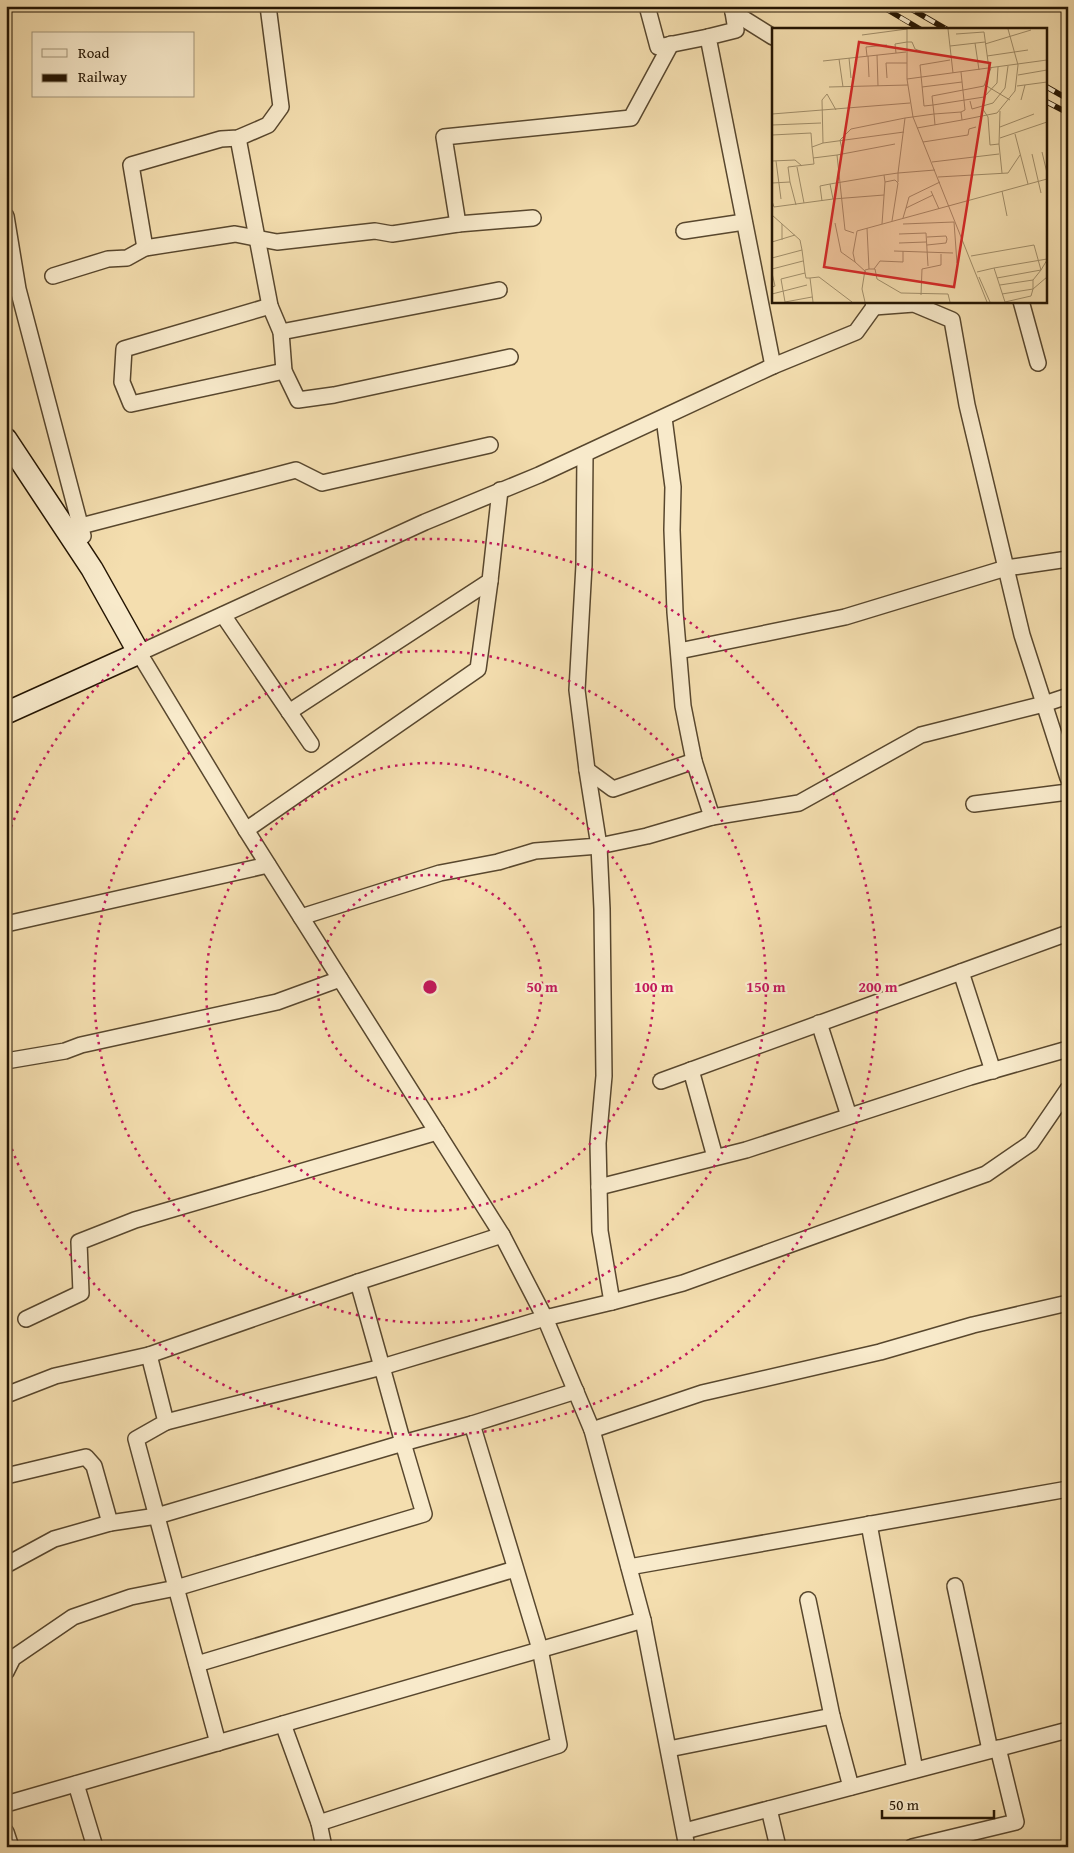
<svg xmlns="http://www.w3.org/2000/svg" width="1074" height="1853" viewBox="0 0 1074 1853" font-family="'Gentium Book Plus',serif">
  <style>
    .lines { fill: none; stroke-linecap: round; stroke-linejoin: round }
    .street-casing { stroke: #58472e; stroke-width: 18 }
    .secondary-casing { stroke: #241503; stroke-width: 24 }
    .street { stroke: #f8eacb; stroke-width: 15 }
    .secondary { stroke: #f8eacb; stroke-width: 21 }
    .rail-casing { stroke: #241503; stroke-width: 5.5 }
    .rail { stroke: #f8eacb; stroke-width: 4; stroke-dasharray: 11; stroke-linecap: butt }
    .ring { fill: none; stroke: #c2185b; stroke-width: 2.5; stroke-dasharray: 2.5 5 }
    .inset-road { fill: none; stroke: #a18e6a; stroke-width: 1 }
    .view { fill: #d62828; fill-opacity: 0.15; stroke: #d62828; stroke-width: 2.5 }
    .inset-edge { fill: none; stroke: #241503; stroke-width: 2.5 }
    .centre { fill: #c2185b; stroke: #f8eacb; stroke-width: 2.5 }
    .ring-label { font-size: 15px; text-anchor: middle; font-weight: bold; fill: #c2185b; stroke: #f8eacb; stroke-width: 4.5; stroke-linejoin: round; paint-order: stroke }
  </style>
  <rect width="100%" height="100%" fill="#f4deaf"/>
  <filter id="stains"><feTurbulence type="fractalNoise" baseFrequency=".004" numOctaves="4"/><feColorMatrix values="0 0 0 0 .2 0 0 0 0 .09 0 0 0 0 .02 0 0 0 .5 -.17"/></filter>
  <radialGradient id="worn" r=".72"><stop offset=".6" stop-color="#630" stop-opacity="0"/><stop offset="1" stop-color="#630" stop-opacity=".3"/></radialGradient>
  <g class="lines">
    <defs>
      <g id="street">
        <polyline points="647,6 658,47 708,37"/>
        <polyline points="732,6 736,30 708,37 773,366"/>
        <polyline points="733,12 773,37"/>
        <polyline points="238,138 270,306 281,332 284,371 298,400 334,395 510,357"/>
        <polyline points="6,216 18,289 83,536"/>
        <polyline points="458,224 444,137 631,118 671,44"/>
        <polyline points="684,231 744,222"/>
        <polyline points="145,248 131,165 221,139 238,138 268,125 281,107 268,6"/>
        <polyline points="53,276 108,259 127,258 145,248 235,234 277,242 375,231 392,234 458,224 533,218"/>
        <polyline points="1021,301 1038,363"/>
        <polyline points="270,306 124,349 122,382 131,404 284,371"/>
        <polyline points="874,307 914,304 952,320 967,405 1022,635 1068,778"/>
        <polyline points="281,332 499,290"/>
        <polyline points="664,418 673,487 672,530 675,612 683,706 694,761"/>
        <polyline points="81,526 296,470 322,483 490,445"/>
        <polyline points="223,615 311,744"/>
        <polyline points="679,651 845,617 1006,568 1068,559"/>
        <polyline points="289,712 490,581 500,490"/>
        <polyline points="974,804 1068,792"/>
        <polyline points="712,817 799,803 921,735 1044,704 1068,696"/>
        <polyline points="246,830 478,669 490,581"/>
        <polyline points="301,917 440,873 498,862 535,851 599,846 587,770"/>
        <polyline points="6,924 268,865"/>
        <polyline points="961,972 993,1071"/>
        <polyline points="819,1023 849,1116"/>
        <polyline points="6,1061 65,1051 81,1045 277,1002 340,979"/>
        <polyline points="691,1070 715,1157"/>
        <polyline points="661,1081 1068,933"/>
        <polyline points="599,1187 746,1150 970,1077 1068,1049"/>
        <polyline points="358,1282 382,1367 545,1318 612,1302 600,1231 598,1143 604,1076 602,909 599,846 647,836 712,817 694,761 613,789 587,770 577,690 584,565 585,454"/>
        <polyline points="612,1302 683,1283 986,1174 1031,1143 1068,1089"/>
        <polyline points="26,1319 81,1293 79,1242 135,1220 437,1132"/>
        <polyline points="6,1395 55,1376 149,1355"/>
        <polyline points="166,1422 382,1367 403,1443 472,1424 540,1649 559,1745 319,1823"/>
        <polyline points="472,1424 576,1391"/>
        <polyline points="592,1430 702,1393 880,1352 973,1325 1068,1303"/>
        <polyline points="6,1476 86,1457 94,1466 110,1523"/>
        <polyline points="869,1524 915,1770"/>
        <polyline points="6,1565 54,1539 110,1523 157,1516 403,1443 424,1514 176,1588 131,1597 73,1617 13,1658 6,1672"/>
        <polyline points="629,1567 1068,1489"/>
        <polyline points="955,1586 990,1750"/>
        <polyline points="197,1664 515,1569"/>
        <polyline points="832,1716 851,1787"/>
        <polyline points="283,1724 319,1823 324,1847"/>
        <polyline points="218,1743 136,1439 166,1422 149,1355 358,1282 502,1235"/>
        <polyline points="669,1749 832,1716 808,1600"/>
        <polyline points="76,1784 95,1847"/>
        <polyline points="6,1804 643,1620"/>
        <polyline points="769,1809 778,1847"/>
        <polyline points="685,1831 1068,1730"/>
        <polyline points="6,1832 11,1847"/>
        <polyline points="687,1847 643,1620 592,1430 545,1318 502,1235 246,830 139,653 425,522 539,475 773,366 856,332 874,307 873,301"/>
        <polyline points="912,1847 1016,1822 998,1748"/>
      </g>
      <polyline id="secondary" points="6,439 92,569 139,653 6,713"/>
    </defs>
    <!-- street casing -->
    <use href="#street" class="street-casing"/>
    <!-- secondary casing -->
    <use href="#secondary" class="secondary-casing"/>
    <!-- street -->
    <use href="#street" class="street"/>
    <!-- secondary -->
    <use href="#secondary" class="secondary"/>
    <defs>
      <g id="rail">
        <polyline points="881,6 920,29"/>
        <polyline points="906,6 946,29"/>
        <polyline points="1045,86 1068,99"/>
        <polyline points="1045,101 1068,113"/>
      </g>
    </defs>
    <!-- rail casing -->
    <use href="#rail" class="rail-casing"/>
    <!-- rail -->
    <use href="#rail" class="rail"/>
  </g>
  <!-- distance rings -->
  <g class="ring">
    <circle cx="430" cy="987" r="112"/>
    <circle cx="430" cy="987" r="224"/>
    <circle cx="430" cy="987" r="336"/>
    <path d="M6 841A448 448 0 1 1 6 1133"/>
  </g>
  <!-- overview -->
  <g transform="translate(772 28)">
    <rect width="275" height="275" fill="#f4deaf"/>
    <path class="inset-road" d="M176,1L181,45M184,6L212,4L217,41M90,7L135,1V51L141,89L215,274M203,15L207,42M213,16L259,2M178,18L213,14M124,25L123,16L135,14H140L143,21L151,24M105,27L106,58M95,28L94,19L115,17M96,28L97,49M215,28L256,22M77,30L79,50M67,31L71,59M178,32L148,37L152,78L161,77L162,86L189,84M51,33L134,24M219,40L212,58L160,68L161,77L212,69L225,55L226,39M246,47L275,42M115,50L114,35H135M135,51L275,32M213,57L238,72M245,58L275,54M57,59L136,57M150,59L190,54M249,72L253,57M198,73L200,81L221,75L233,60L236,38M210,80L216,89L218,117L227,116L230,145M64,82L55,66L50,72L51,115L132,104M0,86L138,75M190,92L225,85L243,63L246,37L236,1M0,97L49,95M228,99L262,86M145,100L190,92L189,84L193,82L189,44M243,106L256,156M0,107L39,105L40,119M228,110L275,94M151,114L196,107L197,101L204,99M227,116L228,83M270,124L275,145M71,126L68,112L79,101L133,90M260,126L269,165M65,127L123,116M41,130L65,127L73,202L82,205M0,133L23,132L30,138M4,133L9,171M160,134L227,126M25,139L32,175M166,149L236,145L248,127M18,154L24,177M126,154V145L163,142M0,155L18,154L16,139L42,136L40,119L51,115M159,163L167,181M230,163L235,188M61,171L112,167M0,173L2,179L61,171L58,156L112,147M50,173L48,158L58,156M134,180L137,169L168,154M0,187L28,212L30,222M131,190L134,180L161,167M120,193L126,155L123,152L113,154L112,147L126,145L133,90L162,86L163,97M182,194L185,235M63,195L69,224L83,234M110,196L113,154M131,196L182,194M127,206L154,205L156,238M155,209L174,208L175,211L174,215L155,217M10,212V196M0,214L23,207M127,215L154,214M122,223L181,225M199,228L262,217L269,242L261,252L228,257M0,230L30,222L33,245M0,241L31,233M97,241H103L105,251L129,265L176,266L178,274M102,241L108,233L131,234V223M94,244L83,234L81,225L85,203L275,151M205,244L222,240M0,245L3,258L0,259M207,249L218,274M225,250L269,242L275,232M0,266L35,257M230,266L261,261V252M149,267L150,241L169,237V226M13,274L9,251L33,245L34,250H38M13,274L40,269M41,274L38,250L47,249L80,274M93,274L90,261L93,242L97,241L95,200M233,274L222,240L275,231M233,274L259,268L261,261L275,249"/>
    <path class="view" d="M87,14L218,35L182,259L52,239Z"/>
    <rect width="275" height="275" class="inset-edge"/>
  </g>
  <circle cx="430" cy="987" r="8" class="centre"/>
  <g class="ring-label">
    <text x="542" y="992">50 m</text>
    <text x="654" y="992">100 m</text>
    <text x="766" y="992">150 m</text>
    <text x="878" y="992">200 m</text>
  </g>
  <!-- margin -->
  <rect width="1074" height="1853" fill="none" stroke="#f4deaf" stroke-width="25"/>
  <rect x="8" y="8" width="1059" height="1838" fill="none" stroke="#241503" stroke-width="2.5"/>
  <rect x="12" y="12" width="1049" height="1828" fill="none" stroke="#241503"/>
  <!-- legend -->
  <rect x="32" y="32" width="162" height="65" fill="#f8eacb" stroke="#a3957b"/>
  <rect x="42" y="49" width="25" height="8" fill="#f8eacb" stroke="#a3957b"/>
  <text x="78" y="58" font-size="15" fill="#241503">Road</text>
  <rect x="42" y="74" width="25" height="8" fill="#241503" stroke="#a3957b"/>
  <text x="78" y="82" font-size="15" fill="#241503">Railway</text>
  <!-- scale -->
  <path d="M882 1810v8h112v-8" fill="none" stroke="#241503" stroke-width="2.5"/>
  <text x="889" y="1810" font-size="15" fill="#241503" stroke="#f8eacb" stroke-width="4" paint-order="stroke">50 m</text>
  <rect width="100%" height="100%" filter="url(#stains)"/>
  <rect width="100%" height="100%" fill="url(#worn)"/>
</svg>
